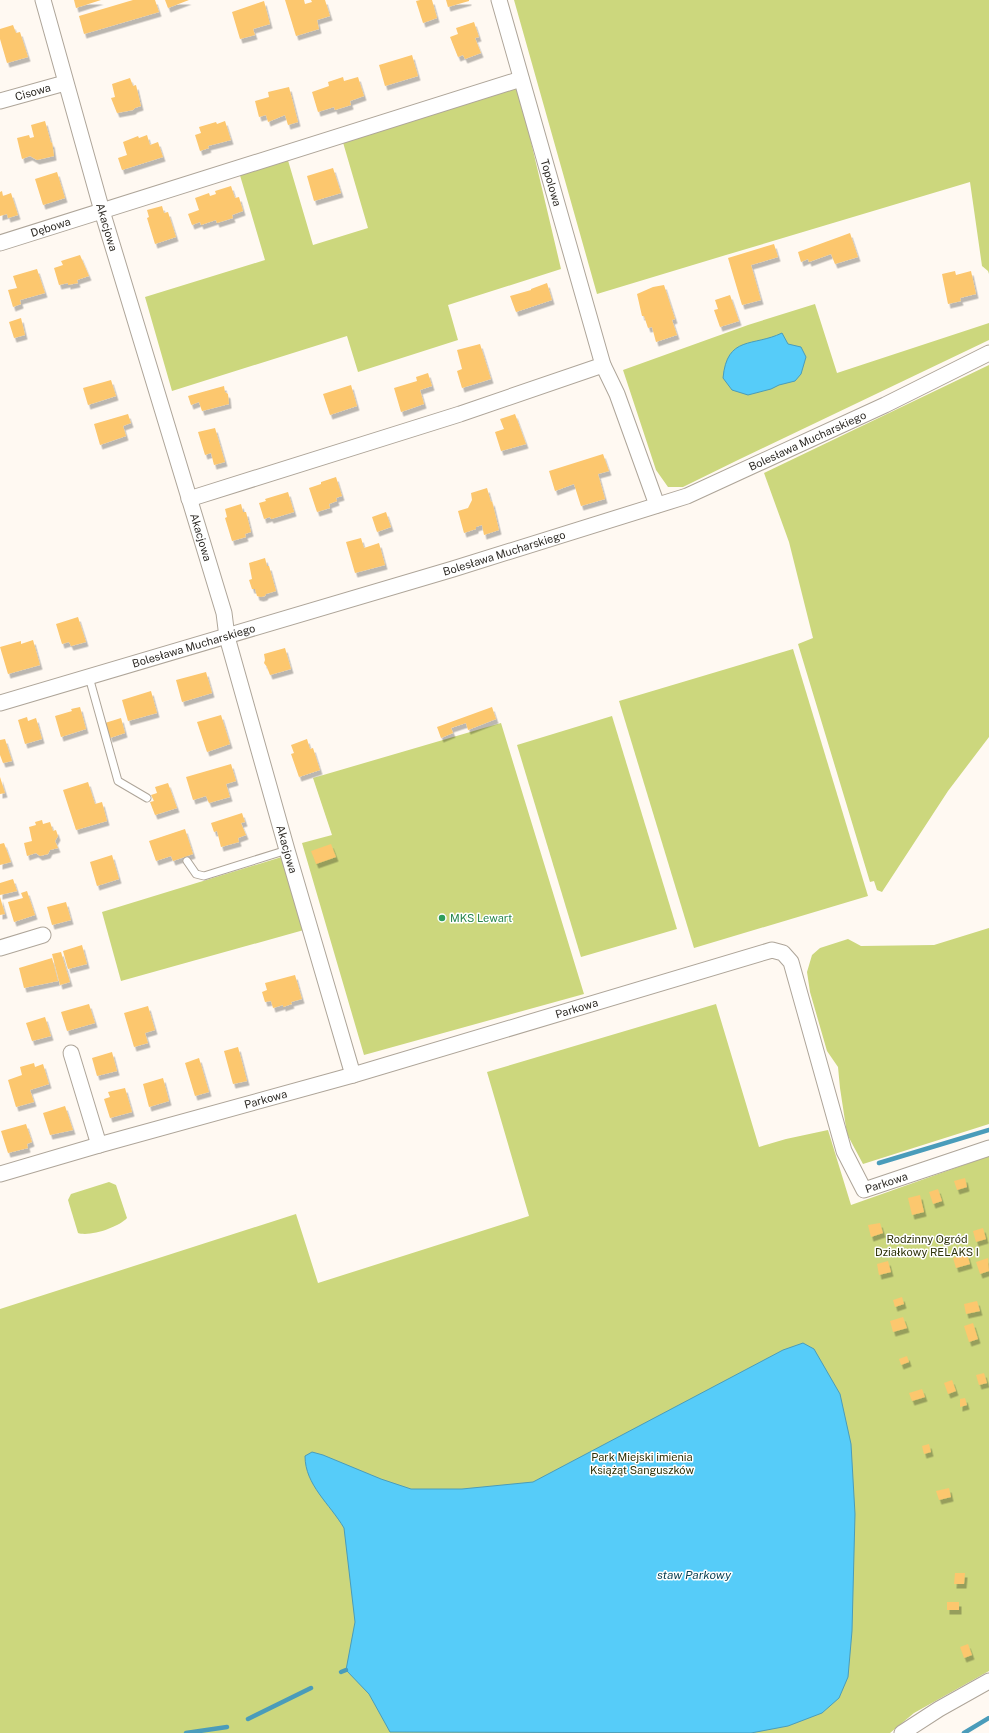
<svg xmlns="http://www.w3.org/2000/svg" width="989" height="1733" viewBox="0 0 989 1733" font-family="'Public Sans',sans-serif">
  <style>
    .green { fill: #ccd77d }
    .water { fill: #56ccf9; stroke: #4a9cba }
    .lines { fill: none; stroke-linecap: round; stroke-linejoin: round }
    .stream { stroke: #4a9cba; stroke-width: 4.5 }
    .building { fill: #fcc76e; filter: url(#shadow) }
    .lane-casing { stroke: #aea599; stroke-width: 9 }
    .street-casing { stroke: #aea599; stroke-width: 17 }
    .lane { stroke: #fff; stroke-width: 7 }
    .street { stroke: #fff; stroke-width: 15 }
    .leisure-dot { fill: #2e9e5b; stroke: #fff; stroke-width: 1.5 }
    .labels { text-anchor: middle; stroke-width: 3; stroke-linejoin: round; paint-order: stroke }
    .street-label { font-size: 11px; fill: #2e2b26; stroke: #fff }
    .leisure-label { font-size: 11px; fill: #27864d; stroke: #fff; text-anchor: start }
    .park-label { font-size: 11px; fill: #2e3208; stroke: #fff }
    .water-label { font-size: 12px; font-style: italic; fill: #0a3f52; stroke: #fff }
  </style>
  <defs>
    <filter id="shadow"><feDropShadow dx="2.5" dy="4.5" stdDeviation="0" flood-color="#0004"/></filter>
  </defs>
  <rect width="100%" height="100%" fill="#fff9f2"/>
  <!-- green -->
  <g class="green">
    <polygon points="514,0 989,0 989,274 988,271 982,266 970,182 726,255 597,294"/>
    <polygon points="512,87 519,91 561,269 448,305 458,340 358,372 347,336 172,391 145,297 265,260 239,172 287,157 313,245 368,228 342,139"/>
    <polygon points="815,304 837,373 989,323 989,340 740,459 683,487 668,487 656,470 623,370 748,325"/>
    <polygon points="989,365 989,737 948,791 882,892 877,890 874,881 870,882 798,644 813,638 789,542 764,473"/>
    <polygon points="793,649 868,896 694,948 619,701"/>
    <polygon points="612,716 677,929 581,957 517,745"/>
    <polygon points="501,723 584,994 364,1055 302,843 332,835 313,778"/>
    <polygon points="288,855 311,928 121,981 102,912"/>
    <polygon points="989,928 989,1124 863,1164 847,1134 840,1088 838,1067 827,1051 810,992 807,972 812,955 820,948 848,939 861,946 934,945"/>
    <polygon points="716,1004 759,1147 786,1139 828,1130 851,1205 989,1156 989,1671 914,1713 890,1733 0,1733 0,1309 296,1214 318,1283 529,1216 487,1072"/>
    <path d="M109,1182L116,1185L127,1218C119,1227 90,1237 78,1233L68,1200L71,1194Z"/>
  </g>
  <!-- water -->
  <g class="water">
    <path d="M782,333L788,344L801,347L806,357L801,374L795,381L779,385L771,389L748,395L732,390L723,378C727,335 753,347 782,333Z"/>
    <path d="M803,1343L814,1349L840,1394L851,1444L855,1514L852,1631L848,1677L839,1698L822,1713L788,1726L751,1733L390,1732L369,1694L346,1670L355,1622L344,1528C330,1504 305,1485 305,1456L312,1452L323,1455L381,1479L411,1489H462L533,1482L783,1350Z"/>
  </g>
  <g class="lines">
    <!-- stream -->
    <g class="stream">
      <polyline points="879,1163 989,1130"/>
      <polyline points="341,1672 346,1670"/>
      <polyline points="248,1719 311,1688"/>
      <polyline points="186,1733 227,1727"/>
      <polyline points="964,1733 989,1718"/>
    </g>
  </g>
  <!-- building -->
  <g class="building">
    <polygon points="74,0 101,0 76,8"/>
    <polygon points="133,0 155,0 159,12 84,34 79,16"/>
    <polygon points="165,0 189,0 168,8"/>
    <polygon points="285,0 304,0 305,4 312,2 311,0 325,0 330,16 317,20 319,29 296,36"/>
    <polygon points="420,0 432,0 437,18 423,23 416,1"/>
    <polygon points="446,0 469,0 469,1 448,7"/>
    <polygon points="264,1 270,24 253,29 255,35 240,39 232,12"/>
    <polygon points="474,22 479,37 475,38 481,53 465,59 463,55 458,57 450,37 458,34 456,28"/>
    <polygon points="13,25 16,33 20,32 28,57 7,63 0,39 0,29"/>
    <polygon points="412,55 418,76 385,86 379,65"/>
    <polygon points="343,77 344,81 358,77 364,96 350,101 351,105 335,110 334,107 318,112 312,92 329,86 328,82"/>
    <polygon points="130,78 133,86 136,85 141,106 135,108 133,110 117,113 111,98 115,97 112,84"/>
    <polygon points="289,87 298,122 288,125 285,115 268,122 266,115 259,117 255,101 269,97 268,92"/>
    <polygon points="45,121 51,143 52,142 54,156 37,160 30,156 22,159 17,138 29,135 30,138 34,137 31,125"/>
    <polygon points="225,121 231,140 208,146 209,148 200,151 195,135 201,133 199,127 216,122 217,124"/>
    <polygon points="147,135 150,145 158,142 163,157 122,170 118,158 127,155 123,142 138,136 139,138"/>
    <polygon points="333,168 341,193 314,201 307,176"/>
    <polygon points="57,172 65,198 43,205 35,179"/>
    <polygon points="231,186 235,198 239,197 243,211 232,215 233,218 217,223 216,220 201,225 200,222 192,225 188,214 199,210 195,198 209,193 210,196 216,194 215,191"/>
    <polygon points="2,191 3,196 11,193 18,215 8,218 7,214 0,216 0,192"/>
    <polygon points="162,206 164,213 168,212 176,237 155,244 147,218 149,217 147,210"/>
    <polygon points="850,233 858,257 835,264 831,254 809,262 808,259 801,262 798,252"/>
    <polygon points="774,244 778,257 751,265 761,300 742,305 728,258"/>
    <polygon points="80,255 89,276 77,280 78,283 68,285 68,283 59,285 54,268 63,265 61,261"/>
    <polygon points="37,269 45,293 20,300 21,304 13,307 8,290 17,288 13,276"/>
    <polygon points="955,271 956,275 971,271 976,294 960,298 961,301 948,304 942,274"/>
    <polygon points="547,283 552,300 516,312 510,296 531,290 531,289"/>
    <polygon points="664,285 675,319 672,320 677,335 656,342 652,327 648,328 644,316 642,316 637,294 653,287"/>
    <polygon points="730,295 739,321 720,327 714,310 718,309 715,300"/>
    <polygon points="21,318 25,335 14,338 9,322"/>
    <polygon points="480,344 491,379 462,388 457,371 462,369 457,350"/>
    <polygon points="428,373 432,386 420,390 424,404 401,412 394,388 417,381 416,377"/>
    <polygon points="111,380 116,396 88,405 83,388"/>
    <polygon points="351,385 357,406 330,415 323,394"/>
    <polygon points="224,386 225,392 228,394 229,404 202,411 199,402 191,405 188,396"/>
    <polygon points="128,414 131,423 123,426 126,436 100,445 94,424"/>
    <polygon points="515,414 526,444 501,451 495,432 504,429 500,419"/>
    <polygon points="215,428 225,462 214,465 211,453 205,455 198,432"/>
    <polygon points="603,454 609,471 598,474 605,499 581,506 574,484 555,491 549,471"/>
    <polygon points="336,477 342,496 336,498 337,501 329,504 330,508 317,512 309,488 321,484 321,482"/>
    <polygon points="487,488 491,502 492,501 499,530 484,535 482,525 476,527 476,529 464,533 458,511 468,508 472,500 471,493"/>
    <polygon points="288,492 294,512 271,519 270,517 264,519 259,503 266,501 265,499"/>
    <polygon points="241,504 243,512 246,512 251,532 245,534 246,537 232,541 225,518 227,517 225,509"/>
    <polygon points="386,512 391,527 377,532 372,517"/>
    <polygon points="361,538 364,548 379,543 385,565 355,573 346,542"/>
    <polygon points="265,558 267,566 269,566 276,591 266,594 265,596 261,597 257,596 255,589 252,589 249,580 252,579 249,563"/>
    <polygon points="78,617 86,642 71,646 69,642 62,644 56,624"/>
    <polygon points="33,640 40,665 8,674 0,647 21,641 21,644"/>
    <polygon points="285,648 291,669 270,675 267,667 264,663 265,660 264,654"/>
    <polygon points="206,672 212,693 182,702 176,680"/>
    <polygon points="151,691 157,713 128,721 122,700"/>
    <polygon points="80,707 86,729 61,737 55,716 72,711 71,709"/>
    <polygon points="492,707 496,719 468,730 466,723 451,728 453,733 441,738 437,727"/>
    <polygon points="221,715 230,744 207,752 197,722"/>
    <polygon points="27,717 28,721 36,718 42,739 25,744 18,720"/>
    <polygon points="121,718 125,733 110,738 105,723"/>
    <polygon points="5,739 12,761 3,763 0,755 0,740"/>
    <polygon points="307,739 310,749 313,748 320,770 299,777 291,754 294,753 291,745"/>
    <polygon points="231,764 236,781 226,784 230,797 209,803 206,796 193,800 186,777"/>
    <polygon points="0,777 5,793 0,794"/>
    <polygon points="88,782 95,804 102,802 107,821 76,830 63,790"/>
    <polygon points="168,783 177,808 155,815 150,802 154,801 151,795 157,793 155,787"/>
    <polygon points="242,813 245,822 241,823 246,835 238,838 239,842 221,847 217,831 214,832 211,823"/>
    <polygon points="42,820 43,824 50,822 53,831 56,830 58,836 55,841 58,848 50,850 48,854 40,856 36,853 27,856 24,843 32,841 29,827 36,825 35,822"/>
    <polygon points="185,829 193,854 173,861 171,856 156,861 149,841"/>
    <polygon points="4,843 11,862 0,865 0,844"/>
    <polygon points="331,844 336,857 316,864 311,851"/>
    <polygon points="112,855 119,879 97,886 90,862"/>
    <polygon points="13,879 17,891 0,895 0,883"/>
    <polygon points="27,891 35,915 14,922 8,902 23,898 21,893"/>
    <polygon points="0,897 5,914 0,915"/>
    <polygon points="66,902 71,920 52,925 47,907"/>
    <polygon points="82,945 87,964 68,969 63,951"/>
    <polygon points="61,952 70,982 60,985 52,954"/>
    <polygon points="52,958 58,981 24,988 19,968"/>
    <polygon points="295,975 302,999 291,1002 292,1004 283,1007 283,1005 273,1008 271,1001 265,1002 262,992 267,990 265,983"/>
    <polygon points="89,1004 95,1023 67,1031 61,1012"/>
    <polygon points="148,1006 155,1030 145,1033 148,1043 134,1047 124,1013"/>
    <polygon points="45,1017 51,1036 32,1041 26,1023"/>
    <polygon points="238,1047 247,1081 233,1084 224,1051"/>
    <polygon points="112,1052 117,1071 97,1076 92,1058"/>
    <polygon points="199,1058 209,1092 195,1096 185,1063"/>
    <polygon points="34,1063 35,1067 43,1064 49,1084 30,1090 34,1102 16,1107 8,1080 22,1075 20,1067"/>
    <polygon points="163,1078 169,1101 149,1107 143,1084"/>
    <polygon points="125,1088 132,1112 110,1118 104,1099 110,1097 108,1092"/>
    <polygon points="65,1106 73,1130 50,1135 43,1113"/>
    <polygon points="26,1124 32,1142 27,1144 28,1148 8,1153 1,1131"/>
    <polygon points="965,1178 967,1187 957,1190 954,1181"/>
    <polygon points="938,1189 942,1201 933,1204 929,1192"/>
    <polygon points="920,1195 924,1212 912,1215 908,1198"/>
    <polygon points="880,1223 883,1233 871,1237 868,1225"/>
    <polygon points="983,1228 986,1239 976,1242 973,1231"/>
    <polygon points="967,1254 970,1264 956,1268 953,1258"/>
    <polygon points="988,1258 989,1271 980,1274 976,1262"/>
    <polygon points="888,1261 891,1272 879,1275 877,1264"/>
    <polygon points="902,1297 904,1304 895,1307 893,1300"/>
    <polygon points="977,1301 980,1311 966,1314 964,1304"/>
    <polygon points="903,1317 907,1328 893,1332 890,1321"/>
    <polygon points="973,1323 978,1339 969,1342 964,1326"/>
    <polygon points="907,1356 909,1362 901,1365 899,1359"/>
    <polygon points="984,1373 987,1383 979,1385 976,1375"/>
    <polygon points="952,1380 956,1391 948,1394 944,1383"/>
    <polygon points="922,1389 925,1397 912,1401 909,1393"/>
    <polygon points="965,1398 967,1405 960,1407 960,1399"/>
    <polygon points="929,1444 931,1452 924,1454 922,1446"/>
    <polygon points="949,1488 951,1497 939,1500 936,1491"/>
    <polygon points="955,1573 965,1573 964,1584 954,1584"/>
    <rect x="947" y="1602" width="12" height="8"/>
    <polygon points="968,1644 972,1655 964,1658 960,1647"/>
  </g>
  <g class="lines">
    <defs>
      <g id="lane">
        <polyline points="89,677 118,781 147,798"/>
        <polyline points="187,861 196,874 204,876 287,850"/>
      </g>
      <g id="street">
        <path id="s1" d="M43,0L102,211L224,613L227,637L287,850L353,1075"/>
        <path id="s2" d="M499,0L603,365L617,394L657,505"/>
        <path id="s3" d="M0,101L65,83"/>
        <path id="s4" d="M0,243L521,79"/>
        <polyline points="189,499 460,414 603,365"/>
        <path id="s5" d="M0,703L453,569L687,496L885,405L989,353"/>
        <polyline points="0,948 43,935"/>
        <polyline points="71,1053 99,1145"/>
        <path id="s6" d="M0,1174L99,1145L353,1075L772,950L783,953L791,962L844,1151L864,1190L989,1148"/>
        <polyline points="902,1733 939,1709 989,1681"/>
      </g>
    </defs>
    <!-- lane casing -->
    <use href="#lane" class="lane-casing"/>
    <!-- street casing -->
    <use href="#street" class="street-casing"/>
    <!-- lane -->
    <use href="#lane" class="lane"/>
    <!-- street -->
    <use href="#street" class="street"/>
  </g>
  <!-- markers -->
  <circle class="leisure-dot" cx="442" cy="918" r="4"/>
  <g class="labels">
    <!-- street labels -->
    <g class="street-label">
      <text dy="4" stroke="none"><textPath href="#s3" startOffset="34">Cisowa</textPath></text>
      <text dy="4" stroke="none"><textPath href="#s2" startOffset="190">Topolowa</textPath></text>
      <text dy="4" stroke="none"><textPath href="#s4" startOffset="53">Dębowa</textPath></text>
      <text dy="4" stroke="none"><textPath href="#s1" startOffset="236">Akacjowa</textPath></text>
      <text dy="4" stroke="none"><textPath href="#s5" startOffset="850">Bolesława Mucharskiego</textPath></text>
      <text dy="4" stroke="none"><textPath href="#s1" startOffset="560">Akacjowa</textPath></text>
      <text dy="4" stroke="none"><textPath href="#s5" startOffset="526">Bolesława Mucharskiego</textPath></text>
      <text dy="4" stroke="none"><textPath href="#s5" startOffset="202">Bolesława Mucharskiego</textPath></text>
      <text dy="4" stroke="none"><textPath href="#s1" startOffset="884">Akacjowa</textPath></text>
      <text dy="4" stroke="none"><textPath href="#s6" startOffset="600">Parkowa</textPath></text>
      <text dy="4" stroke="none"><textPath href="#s6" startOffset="276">Parkowa</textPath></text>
      <text dy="4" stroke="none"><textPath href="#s6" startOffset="1091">Parkowa</textPath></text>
    </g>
    <!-- leisure labels -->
    <g class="leisure-label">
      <text x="450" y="922">MKS Lewart</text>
    </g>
    <!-- park labels -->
    <g class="park-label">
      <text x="927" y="1243">Rodzinny Ogród<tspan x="927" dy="13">Działkowy RELAKS I</tspan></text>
      <text x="642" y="1461">Park Miejski imienia<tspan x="642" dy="13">Książąt Sanguszków</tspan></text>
    </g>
    <!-- water labels -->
    <g class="water-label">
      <text x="694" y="1579">staw Parkowy</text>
    </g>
  </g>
</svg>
